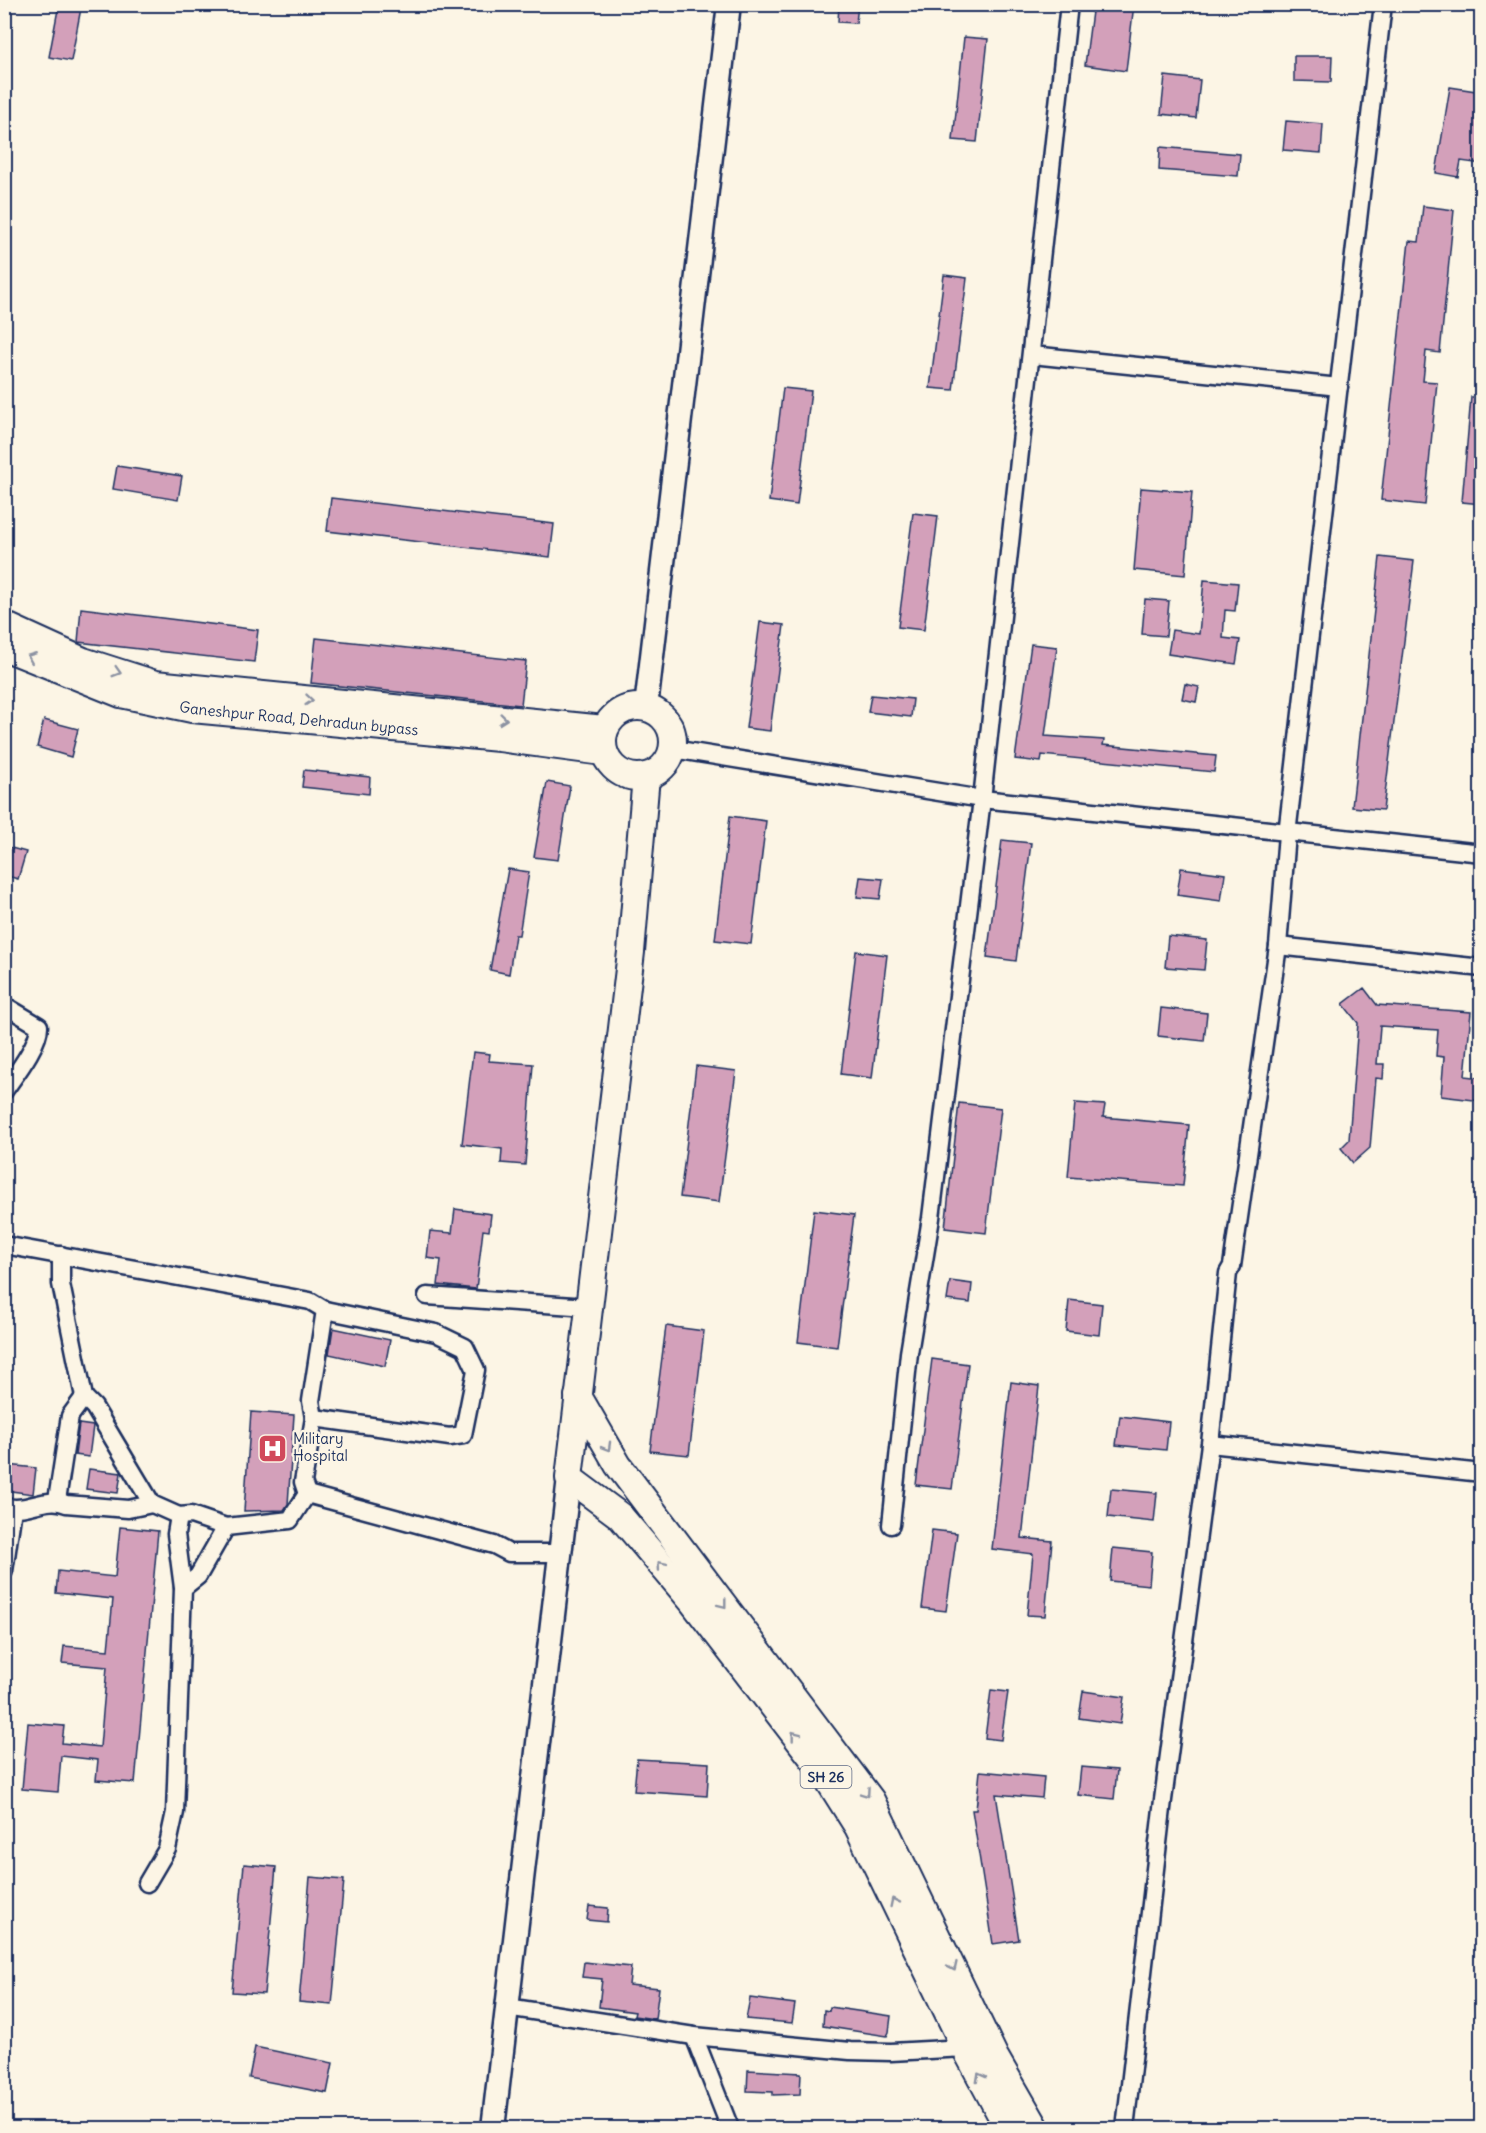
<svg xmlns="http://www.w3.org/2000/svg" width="1486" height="2133" viewBox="0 0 1486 2133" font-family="Delius,sans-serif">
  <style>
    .building { fill: #d3a0ba; stroke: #1b2f5e; stroke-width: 1.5 }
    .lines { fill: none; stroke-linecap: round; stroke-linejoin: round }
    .minor-casing { stroke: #1b2f5e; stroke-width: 21 }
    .secondary-casing { stroke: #1b2f5e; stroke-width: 27 }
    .primary-casing { stroke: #1b2f5e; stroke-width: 30 }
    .minor { stroke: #fcf5e5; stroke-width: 16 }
    .secondary { stroke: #fcf5e5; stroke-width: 22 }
    .primary { stroke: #fcf5e5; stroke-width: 26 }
    .oneway { stroke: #8c92a2 }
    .labels { text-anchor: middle; stroke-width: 4.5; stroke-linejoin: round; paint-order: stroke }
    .shield { fill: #fcf5e5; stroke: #5e6a86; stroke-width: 1.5 }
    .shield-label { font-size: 14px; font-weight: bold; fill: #1b2f5e }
    .street-label { font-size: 15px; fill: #1b2f5e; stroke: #fcf5e5 }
    .poi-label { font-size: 15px; fill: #1b2f5e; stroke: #fcf5e5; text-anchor: start }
  </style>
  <rect width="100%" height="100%" fill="#fcf5e5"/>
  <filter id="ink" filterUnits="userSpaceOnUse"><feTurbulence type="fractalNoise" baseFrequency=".0167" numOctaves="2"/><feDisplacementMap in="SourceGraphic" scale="12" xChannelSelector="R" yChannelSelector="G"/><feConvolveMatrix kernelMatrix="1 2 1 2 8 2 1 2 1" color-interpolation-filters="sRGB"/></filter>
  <g filter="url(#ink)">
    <!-- building -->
    <g class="building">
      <polygon points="59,4 81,8 71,61 49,57"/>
      <polygon points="839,4 858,4 856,23 838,22"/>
      <polygon points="1093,4 1134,4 1126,71 1085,65"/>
      <polygon points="964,37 988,39 977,142 953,140"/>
      <polygon points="1294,56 1332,56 1331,82 1294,81"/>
      <polygon points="1165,76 1200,80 1196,118 1161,114"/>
      <polygon points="1450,87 1482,92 1482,164 1461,161 1458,177 1436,173"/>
      <polygon points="1286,121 1323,124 1321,153 1283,150"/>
      <polygon points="1160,147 1240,154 1238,176 1159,170"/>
      <polygon points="1423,206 1454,210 1440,353 1426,351 1423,381 1437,382 1425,505 1381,500 1409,241 1419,242"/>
      <polygon points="944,275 967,278 953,390 930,388"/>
      <polygon points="783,388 811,391 797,505 769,501"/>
      <polygon points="1471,397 1482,397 1482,504 1462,502"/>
      <polygon points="117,466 182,476 178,500 113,489"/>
      <polygon points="1141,488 1192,492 1185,575 1134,570"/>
      <polygon points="331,498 554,524 550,557 327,531"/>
      <polygon points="913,513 938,516 924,630 898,627"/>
      <polygon points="1380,557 1414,561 1383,810 1352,807"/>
      <polygon points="1204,580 1238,583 1235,611 1225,610 1223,638 1240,640 1236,664 1168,654 1172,630 1199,634"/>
      <polygon points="1145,599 1169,601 1166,636 1142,634"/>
      <polygon points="81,608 258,630 254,662 78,642"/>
      <polygon points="760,622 784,625 770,731 746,728"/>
      <polygon points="316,638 526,661 521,705 311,683"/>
      <polygon points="1031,644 1057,647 1045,736 1104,740 1103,745 1216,756 1214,772 1042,755 1041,762 1015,759"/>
      <polygon points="1185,684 1199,687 1196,702 1182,699"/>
      <polygon points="871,695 913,699 911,717 868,712"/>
      <polygon points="44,720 78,729 71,757 37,747"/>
      <polygon points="304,770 370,777 369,794 302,787"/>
      <polygon points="547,782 570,786 558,860 534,857"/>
      <polygon points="730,816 766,821 751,944 715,940"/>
      <polygon points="1002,840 1031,843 1016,961 987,957"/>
      <polygon points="4,846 26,852 18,879 4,875"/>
      <polygon points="1181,868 1225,874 1221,901 1177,895"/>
      <polygon points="508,869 529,872 519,935 515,935 509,974 490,970"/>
      <polygon points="860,877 883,879 880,899 857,897"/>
      <polygon points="1168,936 1207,940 1204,970 1165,967"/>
      <polygon points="856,951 887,955 872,1078 841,1074"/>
      <polygon points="1364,988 1377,1005 1471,1012 1465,1076 1482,1078 1482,1101 1441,1096 1444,1057 1436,1056 1438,1030 1380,1026 1377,1064 1384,1064 1383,1079 1376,1078 1370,1148 1353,1163 1341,1148 1349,1140 1358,1023 1343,1004"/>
      <polygon points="1161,1008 1207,1013 1204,1041 1158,1036"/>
      <polygon points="473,1052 490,1054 489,1061 533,1064 525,1165 501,1163 502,1149 462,1144"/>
      <polygon points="696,1066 736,1071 719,1202 680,1197"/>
      <polygon points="959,1103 1001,1108 986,1233 945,1228"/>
      <polygon points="1075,1103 1105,1105 1103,1117 1189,1125 1183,1186 1068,1177"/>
      <polygon points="455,1209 491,1214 489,1231 483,1230 476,1289 438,1285 441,1260 427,1258 430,1231 452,1233"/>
      <polygon points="814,1210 854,1215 837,1347 798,1342"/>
      <polygon points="950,1281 972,1284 970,1303 947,1300"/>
      <polygon points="1069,1300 1102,1304 1099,1335 1066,1331"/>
      <polygon points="666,1326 704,1331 689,1455 650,1451"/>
      <polygon points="333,1328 390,1340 385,1366 329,1354"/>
      <polygon points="932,1359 968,1364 952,1489 916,1485"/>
      <polygon points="1011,1382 1039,1386 1022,1538 1052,1541 1045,1616 1027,1615 1033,1554 992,1549"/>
      <polygon points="251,1412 294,1415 288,1504 284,1510 244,1511"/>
      <polygon points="1120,1416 1169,1422 1166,1450 1116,1445"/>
      <polygon points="79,1424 93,1426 89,1457 75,1455"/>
      <polygon points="7,1465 36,1468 33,1494 4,1490"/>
      <polygon points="89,1469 121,1473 118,1493 86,1489"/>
      <polygon points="1111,1489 1157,1493 1154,1522 1108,1517"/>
      <polygon points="120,1527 158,1531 135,1783 96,1780 98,1760 61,1756 58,1792 22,1789 28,1723 64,1726 62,1743 100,1747 107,1667 62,1663 64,1646 108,1650 113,1599 56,1593 58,1571 115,1577"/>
      <polygon points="932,1530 957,1533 946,1611 922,1608"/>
      <polygon points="1113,1548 1152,1552 1149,1585 1110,1581"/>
      <polygon points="991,1690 1008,1692 1001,1740 985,1738"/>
      <polygon points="1083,1691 1124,1697 1120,1724 1079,1718"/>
      <polygon points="637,1759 709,1763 707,1796 634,1791"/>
      <polygon points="1081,1767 1117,1770 1114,1799 1078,1795"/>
      <polygon points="980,1771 1044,1777 1042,1798 996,1794 1019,1940 993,1944 972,1810 976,1810"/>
      <polygon points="244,1864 276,1867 264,1994 232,1992"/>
      <polygon points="310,1877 344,1880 332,2005 299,2002"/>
      <polygon points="589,1906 608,1908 607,1922 587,1920"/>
      <polygon points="584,1962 631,1967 629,1985 659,1988 655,2019 634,2016 635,2012 599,2007 602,1979 582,1977"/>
      <polygon points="750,1998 795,2004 792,2023 746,2019"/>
      <polygon points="830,2007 891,2016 889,2032 887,2036 823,2026 824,2010 829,2011"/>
      <polygon points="255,2047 333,2063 327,2093 249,2078"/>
      <polygon points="748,2070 801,2073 800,2094 773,2095 773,2092 747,2091"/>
    </g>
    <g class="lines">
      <defs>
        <g id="minor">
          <polyline points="1032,355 1339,387"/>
          <polyline points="673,749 982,799 1482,853"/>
          <polyline points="1278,946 1482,968"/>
          <path d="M4,1005L39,1026C39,1045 15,1075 4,1091"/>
          <polyline points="4,1245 310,1301 325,1310 436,1333 465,1347 476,1370 463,1435 450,1437 314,1418"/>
          <polyline points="61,1255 61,1284 84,1397 94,1407 152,1504 179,1516 191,1515 226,1527 290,1520 307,1494"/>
          <polyline points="427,1296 588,1307"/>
          <polyline points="1210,1444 1482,1473"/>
          <polyline points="307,1494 494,1545 509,1553 560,1553"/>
          <polyline points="307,1494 303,1482 314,1418 311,1401 325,1310"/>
          <polyline points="57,1500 70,1416 84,1397"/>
          <path d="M4,1506C25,1514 46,1495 66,1504L128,1509L152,1504"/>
          <polyline points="891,1525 909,1353 931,1218 982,799 1069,4"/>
          <polyline points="4,1571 13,1509"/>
          <polyline points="183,1588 198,1576 226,1527"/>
          <polyline points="147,1883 167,1849 175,1812 183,1588 176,1534 179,1516"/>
          <polyline points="507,2007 694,2036 850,2051 891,2052 965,2048"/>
          <polyline points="694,2036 730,2128"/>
          <polyline points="1125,2128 1163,1800 1210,1444 1228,1273 1232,1266 1278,946 1287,834 1383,4"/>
        </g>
        <g id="secondary">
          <polyline points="646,707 729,4"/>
          <polyline points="493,2128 569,1478"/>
        </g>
        <g id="primary">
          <polyline points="4,625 83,661 155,684 604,729"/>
          <path id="s1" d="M4,647L121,694L192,709L499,738L603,752"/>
          <circle cx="638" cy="742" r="35"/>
          <polyline points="646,776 631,952 569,1478 620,1516 692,1601 822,1770 858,1827 965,2048 1008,2128"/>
          <polyline points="578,1396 618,1465 871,1800 995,2057 1036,2128"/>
        </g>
      </defs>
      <!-- minor casing -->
      <use href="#minor" class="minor-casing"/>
      <!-- secondary casing -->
      <use href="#secondary" class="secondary-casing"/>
      <!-- primary casing -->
      <use href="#primary" class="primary-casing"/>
      <!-- minor -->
      <use href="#minor" class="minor"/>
      <!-- secondary -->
      <use href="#secondary" class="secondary"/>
      <!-- primary -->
      <use href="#primary" class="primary"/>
    </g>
    <!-- one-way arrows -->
    <defs><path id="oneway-chevron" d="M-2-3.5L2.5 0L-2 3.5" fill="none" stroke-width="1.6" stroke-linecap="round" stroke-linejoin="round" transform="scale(1.5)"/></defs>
    <g class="oneway">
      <use href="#oneway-chevron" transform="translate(31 657) rotate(-158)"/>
      <use href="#oneway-chevron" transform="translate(117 672) rotate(17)"/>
      <use href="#oneway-chevron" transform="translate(309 700) rotate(5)"/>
      <use href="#oneway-chevron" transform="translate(503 719) rotate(6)"/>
      <use href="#oneway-chevron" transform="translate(607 1447) rotate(60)"/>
      <use href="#oneway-chevron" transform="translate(661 1565) rotate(-130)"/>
      <use href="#oneway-chevron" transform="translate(723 1604) rotate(52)"/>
      <use href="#oneway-chevron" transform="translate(795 1735) rotate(-128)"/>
      <use href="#oneway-chevron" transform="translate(866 1793) rotate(55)"/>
      <use href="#oneway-chevron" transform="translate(894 1902) rotate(-116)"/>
      <use href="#oneway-chevron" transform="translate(953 1967) rotate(65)"/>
      <use href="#oneway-chevron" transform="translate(980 2077) rotate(-118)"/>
    </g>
  </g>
  <!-- icons -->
  <defs>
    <symbol id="hospital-square" viewBox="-11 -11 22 22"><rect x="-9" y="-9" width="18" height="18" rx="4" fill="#d1495b" stroke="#fcf5e5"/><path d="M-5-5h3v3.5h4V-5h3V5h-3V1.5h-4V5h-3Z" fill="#fff"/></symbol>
  </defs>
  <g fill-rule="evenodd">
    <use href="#hospital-square" x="256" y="1432" width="33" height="33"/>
  </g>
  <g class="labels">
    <!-- shield labels -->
    <rect class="shield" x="800.5" y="1766" width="51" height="22" rx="4.5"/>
    <g class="shield-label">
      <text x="826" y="1782">SH 26</text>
    </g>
    <!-- street labels -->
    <g class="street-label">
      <text dy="5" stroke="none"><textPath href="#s1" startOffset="306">Ganeshpur Road, Dehradun bypass</textPath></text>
    </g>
    <!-- poi labels -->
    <g class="poi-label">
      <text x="293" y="1444">Military<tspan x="293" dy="17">Hospital</tspan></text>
    </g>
  </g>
  <!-- margin -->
  <rect width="1486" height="2133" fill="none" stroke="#fcf5e5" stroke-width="24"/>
  <rect x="12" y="12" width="1462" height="2109" fill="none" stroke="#1b2f5e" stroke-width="2" filter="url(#ink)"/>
</svg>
